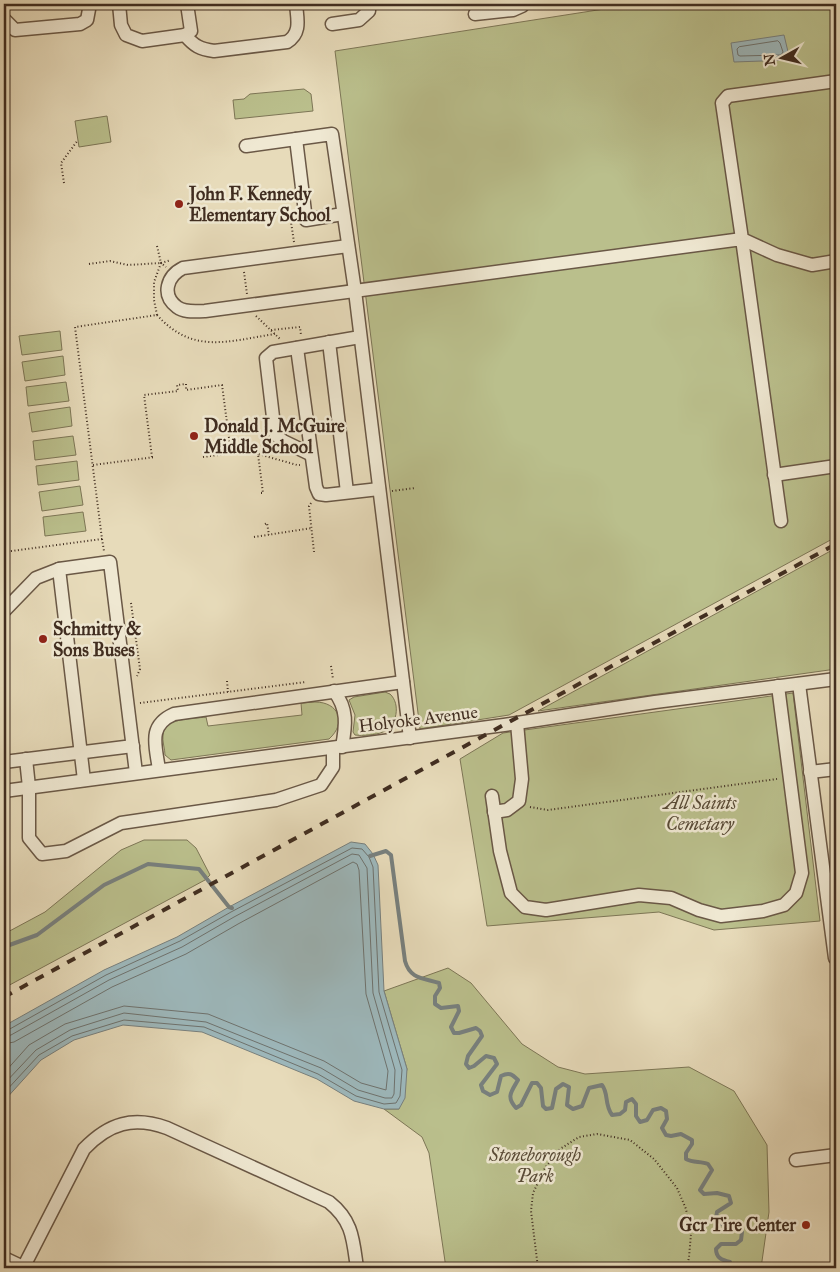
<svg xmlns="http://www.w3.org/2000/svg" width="840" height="1272" viewBox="0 0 840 1272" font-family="'IM FELL Great Primer',serif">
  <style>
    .green { fill: #babf8c; stroke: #7d7656 }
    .water { fill: #9db8bc; stroke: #78807e }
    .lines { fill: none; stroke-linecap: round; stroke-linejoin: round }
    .shore { stroke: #6e726e; stroke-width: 1 }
    .stream { stroke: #78807e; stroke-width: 4 }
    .minor-casing { stroke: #6a5846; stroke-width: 15 }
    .path { stroke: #402d20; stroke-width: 2; stroke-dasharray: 1 2.5; stroke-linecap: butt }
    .minor { stroke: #efe8d2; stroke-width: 12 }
    .rail { stroke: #402d20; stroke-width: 4; stroke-dasharray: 9 9; stroke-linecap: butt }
    .poi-dot { fill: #8f2418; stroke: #efe8d2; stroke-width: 2 }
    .labels { text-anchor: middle; stroke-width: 5; stroke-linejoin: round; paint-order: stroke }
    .poi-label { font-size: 18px; font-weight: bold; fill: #402d20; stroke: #efe8d2; text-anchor: start }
    .street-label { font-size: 18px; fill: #402d20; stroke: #efe8d2 }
    .park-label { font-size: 18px; font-style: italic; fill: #584a36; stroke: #efe8d2 }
  </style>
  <rect width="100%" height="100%" fill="#e7dbba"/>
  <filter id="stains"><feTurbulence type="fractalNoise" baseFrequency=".004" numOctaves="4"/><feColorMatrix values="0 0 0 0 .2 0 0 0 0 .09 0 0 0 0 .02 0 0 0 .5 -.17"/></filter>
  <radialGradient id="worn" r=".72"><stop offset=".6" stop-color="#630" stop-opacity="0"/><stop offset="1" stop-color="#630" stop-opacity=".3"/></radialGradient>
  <!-- green -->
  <g class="green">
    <polygon points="636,4 836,4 836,537 509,715 420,729 335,51"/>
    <polygon points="304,89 311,94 313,111 235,119 233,100 244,99 250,94"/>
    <polygon points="107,116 111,142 79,147 75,121"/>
    <polygon points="60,331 62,350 22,355 19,336"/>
    <polygon points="63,356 65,375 25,381 22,362"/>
    <polygon points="66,382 69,401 28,406 26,387"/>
    <polygon points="70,407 72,426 32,432 29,413"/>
    <polygon points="73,436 76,455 35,460 33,441"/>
    <polygon points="77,461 79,480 38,485 36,466"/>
    <polygon points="80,486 83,505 42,511 39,492"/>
    <polygon points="83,512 86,531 45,536 43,517"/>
    <polygon points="836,548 836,669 538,711"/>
    <path d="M385,692L390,694C401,704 397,726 383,732C376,735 362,736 355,735L353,732L355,715L349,700L354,697Z"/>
    <polygon points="793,693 820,921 714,930 659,912 487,926 460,759 503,733"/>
    <path d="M315,702C339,702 347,723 329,739L171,760L165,755C165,749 162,741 163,735C165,717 193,719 206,717L208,726L302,715L301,703Z"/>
    <polygon points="144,840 187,840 196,848 210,875 205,880 4,988 4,934 45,912 121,850"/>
    <polygon points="448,968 471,983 522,1044 558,1067 585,1074 689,1067 734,1091 767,1145 769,1212 761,1268 446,1268 429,1153 422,1137 384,1109 399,1109 407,1069 384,991"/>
  </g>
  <!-- water -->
  <g class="water">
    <polygon points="784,35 790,60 734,62 731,43"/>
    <polygon points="351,842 365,844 373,854 378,865 384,991 407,1069 405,1098 399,1109 384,1109 354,1101 317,1079 202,1032 123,1025 74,1040 41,1060 4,1101 4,1026 104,970 177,937 229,907"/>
  </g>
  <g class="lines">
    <!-- shore -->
    <g class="shore">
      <polygon points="778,41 780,43 783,52 781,55 740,56 738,55 737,49 739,47"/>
      <polyline points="4,1030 8,1030 106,975 180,941 231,912 352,848 362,849 369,857 373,867 379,992 402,1070 400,1096 396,1103 384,1104 356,1096 318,1074 204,1027 124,1020 72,1036 39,1055 4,1093"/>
      <polyline points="4,1037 11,1035 109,980 182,947 234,917 352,854 359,855 367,868 373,993 395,1070 394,1094 392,1098 385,1098 358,1090 321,1068 206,1022 124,1013 70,1030 36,1050 4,1084"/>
      <polyline points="4,1044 14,1042 112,987 186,954 238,924 353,862 357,864 359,870 366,994 388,1071 386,1090 361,1083 324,1061 208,1014 124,1006 65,1024 29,1045 4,1073"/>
    </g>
    <!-- stream -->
    <g class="stream">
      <path d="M370,856L386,851L391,855L405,961C410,979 423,978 439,983L440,988L435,996V1004L441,1008L458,1006L459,1011L451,1027L454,1033H459L476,1028L480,1031L482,1036L468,1056L466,1064L469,1068L474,1066L486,1056L494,1058L497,1064L481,1085L483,1091L490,1095L497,1092L501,1076C509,1072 512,1074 518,1080C511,1092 506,1097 516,1108L521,1105L532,1083H537L541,1088L543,1106L546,1109L552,1108L556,1089L563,1084L569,1087L567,1105L573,1109L582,1106L589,1088L602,1085C609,1094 604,1104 612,1115L620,1114L625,1110L626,1102L632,1099L636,1104V1116L640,1122L647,1120L653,1110L661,1108L666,1111L667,1119L662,1128L666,1135L671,1136L681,1134L692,1140V1144L686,1153V1159C693,1163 701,1161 708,1164L712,1170L700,1190L704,1194L717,1193L729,1196L731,1203L717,1212L716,1218L720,1224L736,1227L742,1232L741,1240L736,1244H721L716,1249C716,1258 722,1260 730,1262L731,1268"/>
      <polyline points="4,947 37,935 104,885 148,864 199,869 229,907 232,908"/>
    </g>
    <defs>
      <g id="minor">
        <polyline points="119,4 121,25 126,35 142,41 185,35 191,31 187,4"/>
        <polyline points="475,14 513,10 522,6 522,4"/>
        <polyline points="4,19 15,30 80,24 87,20 90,4"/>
        <polyline points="332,24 359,20 369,11 369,4"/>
        <path d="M185,35C194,46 200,49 214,51L287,42C302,33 297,18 296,4"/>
        <polyline points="836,81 728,96 722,103 742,239 777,255 812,265 836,261"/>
        <polyline points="296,139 306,220 343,214"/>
        <polyline points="246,146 332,134 355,291 410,738"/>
        <path d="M348,246L183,268C167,276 161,295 177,307C185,313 196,311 205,311L742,239L781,521"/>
        <polyline points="329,342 347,492"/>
        <polyline points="297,348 316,487 319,494 326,495 379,489"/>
        <polyline points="310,454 283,441 275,434 266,358 273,352 360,337"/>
        <polyline points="774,475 836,466"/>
        <polyline points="4,611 36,578 59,569"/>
        <polyline points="799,684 835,958 836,957"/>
        <path d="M334,691C348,709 346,725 342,747"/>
        <polyline points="26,759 29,787 29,838 42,854 66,851 121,823 276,800 321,785 333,767 333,748"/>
        <polyline points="4,762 133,746"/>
        <path d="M159,770C156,746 147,726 174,714L403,682"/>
        <polyline points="810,772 836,769"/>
        <polyline points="84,780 59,569 110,562 136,773"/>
        <polyline points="4,791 504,725 655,702 836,679"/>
        <polyline points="492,796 500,851 511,893 525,907 546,910 639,895 671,898 699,910 721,916 763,911 784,905 796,893 802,873 778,686"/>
        <polyline points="494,812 507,810 519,801 522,779 517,723"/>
        <polyline points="796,1160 836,1155"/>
        <polyline points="4,1258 25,1268"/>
        <path d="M23,1268L84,1149C109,1123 133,1116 167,1128L329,1202C353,1221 353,1240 357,1268"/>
      </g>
    </defs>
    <!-- minor casing -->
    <use href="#minor" class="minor-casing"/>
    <!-- path -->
    <g class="path">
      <polyline points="64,183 61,163 78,140"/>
      <polyline points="294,242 291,222 295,221"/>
      <polyline points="157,246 161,263 171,260"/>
      <polyline points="89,264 110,261 128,265 161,263"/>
      <polyline points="244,272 247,294"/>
      <path d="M157,315C193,355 228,341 275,334"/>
      <polyline points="256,316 280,339"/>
      <polyline points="271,330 300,327 301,335"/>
      <polyline points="258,454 248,451 268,443"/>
      <polyline points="152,457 144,395 178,391 177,385 186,384 186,390 222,385 231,453"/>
      <polyline points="203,457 248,451"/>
      <polyline points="93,465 155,457"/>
      <polyline points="392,491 415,488"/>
      <polyline points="261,493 263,493 258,454 297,465 300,465"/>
      <polyline points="311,503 309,506 314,552"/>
      <polyline points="265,524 267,523 269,535"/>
      <polyline points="254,537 312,528"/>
      <polyline points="102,539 104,551"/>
      <polyline points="4,552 102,539 75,327 157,315 154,300 154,282 161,263 166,267"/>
      <polyline points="131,603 140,669 137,676"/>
      <polyline points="331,666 333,679"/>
      <polyline points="227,681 228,692"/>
      <polyline points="140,703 306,682"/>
      <polyline points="530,807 548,810 777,779"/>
      <polyline points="538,1268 531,1211 533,1193 545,1168 560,1149 579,1137 597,1134 630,1140 654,1159 677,1188 686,1209 691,1234 689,1257 687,1268"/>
    </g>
    <!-- minor -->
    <use href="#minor" class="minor"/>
    <!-- rail -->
    <polyline class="rail" points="4,997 836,544"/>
  </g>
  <!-- markers -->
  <g class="poi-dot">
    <circle cx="179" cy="204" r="5"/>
    <circle cx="194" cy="436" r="5"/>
    <circle cx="43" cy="639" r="5"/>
    <circle cx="806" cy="1225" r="5"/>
  </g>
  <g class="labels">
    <!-- poi labels -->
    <g class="poi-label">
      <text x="189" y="200">John F. Kennedy<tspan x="189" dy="21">Elementary School</tspan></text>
      <text x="204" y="432">Donald J. McGuire<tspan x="204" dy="21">Middle School</tspan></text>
      <text x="53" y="635">Schmitty &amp;<tspan x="53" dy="21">Sons Buses</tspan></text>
      <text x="796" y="1231" text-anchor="end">Gcr Tire Center</text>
    </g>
    <!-- street labels -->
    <g class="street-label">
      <text transform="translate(418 719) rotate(-7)" y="6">Holyoke Avenue</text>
    </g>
    <!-- park labels -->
    <g class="park-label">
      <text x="700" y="809">All Saints<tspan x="700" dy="21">Cemetary</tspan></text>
      <text x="535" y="1161">Stoneborough<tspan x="535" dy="21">Park</tspan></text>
    </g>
  </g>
  <!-- margin -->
  <rect width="840" height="1272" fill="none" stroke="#e7dbba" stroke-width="20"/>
  <rect x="5" y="5" width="830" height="1262" fill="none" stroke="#402d20" stroke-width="2.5"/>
  <rect x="10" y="10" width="820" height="1252" fill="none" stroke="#402d20"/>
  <!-- north arrow -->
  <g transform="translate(782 58) rotate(262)" stroke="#efe8d2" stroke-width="4" paint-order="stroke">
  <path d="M0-4L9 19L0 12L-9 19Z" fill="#402d20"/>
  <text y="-8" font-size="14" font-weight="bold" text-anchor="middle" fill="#402d20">N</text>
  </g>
  <rect width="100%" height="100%" filter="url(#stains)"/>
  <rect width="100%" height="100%" fill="url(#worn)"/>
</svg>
